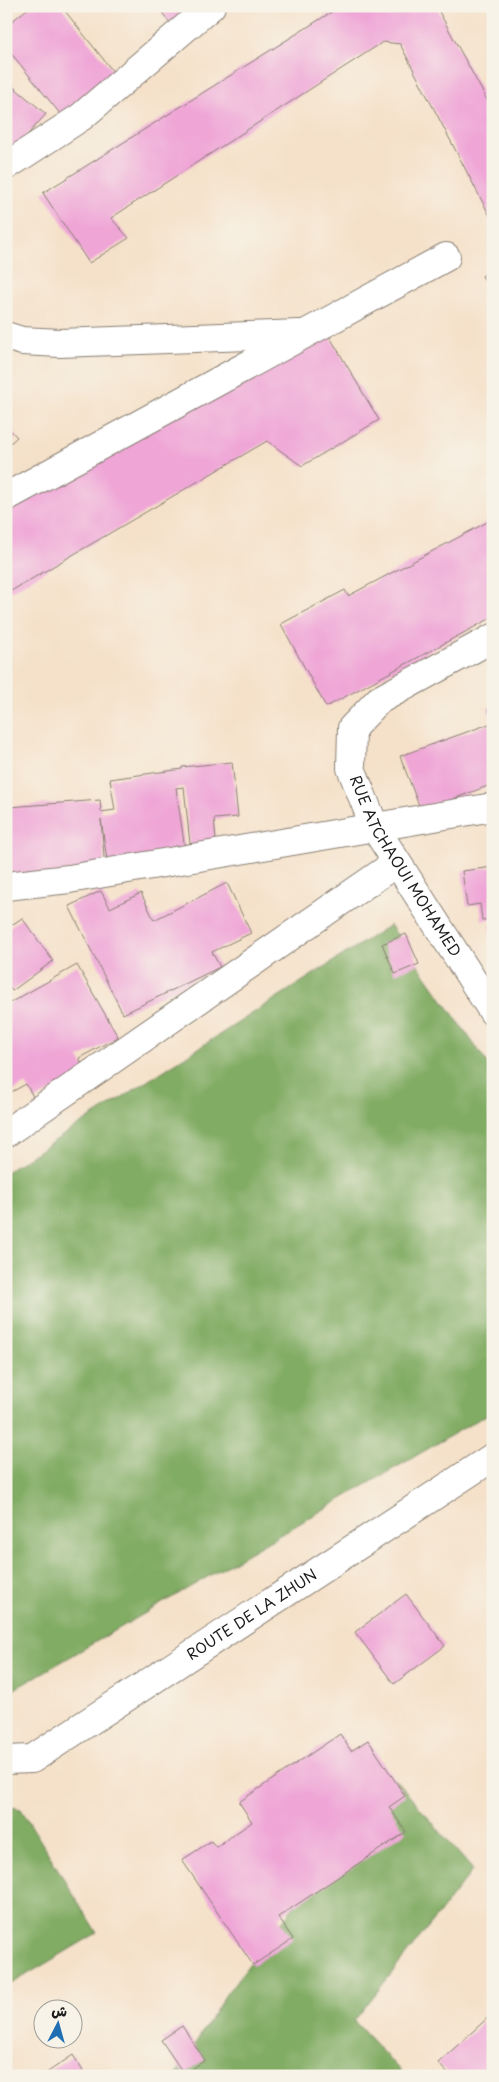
<svg xmlns="http://www.w3.org/2000/svg" width="499" height="2082" viewBox="0 0 499 2082" font-family="'Playpen Sans','Playpen Sans Arabic',sans-serif">
  <style>
    .forest { fill: #81ac63; stroke: #4e6440 }
    .building { fill: #efa6d7 }
    .lines { fill: none; stroke-linecap: round; stroke-linejoin: round }
    .street-casing { stroke: #887e72; stroke-width: 30 }
    .street { stroke: #fff; stroke-width: 28 }
    .labels { text-anchor: middle; stroke-width: 4; stroke-linejoin: round; paint-order: stroke }
    .street-label { font-size: 15px; fill: #1c1c1c; stroke: #f7f3e8 }
  </style>
  <rect width="100%" height="100%" fill="#f7f3e8"/>
  <filter id="ink" filterUnits="userSpaceOnUse"><feTurbulence type="fractalNoise" baseFrequency=".02" numOctaves="2"/><feDisplacementMap in="SourceGraphic" scale="10" xChannelSelector="R" yChannelSelector="G"/><feConvolveMatrix kernelMatrix="1 2 1 2 8 2 1 2 1" color-interpolation-filters="sRGB"/></filter>
  <filter id="wash" filterUnits="userSpaceOnUse"><feTurbulence type="fractalNoise" baseFrequency=".0096" numOctaves="4" result="noise"/><feDisplacementMap in="SourceGraphic" scale="20" xChannelSelector="R" yChannelSelector="G"/><feGaussianBlur stdDeviation="1.12" result="paint"/><feColorMatrix in="noise" values="0 0 0 0 0 0 0 0 0 0 0 0 0 0 0 0 0 1.4 0 .05"/><feComposite in="paint" operator="in"/></filter>
  <g filter="url(#wash)">
    <rect width="100%" height="100%" fill="#f5e1c9"/>
    <!-- forest -->
    <g class="forest">
      <polygon points="390,925 493,1071 493,1411 6,1694 6,1172"/>
      <polygon points="394,1778 473,1870 354,2021 405,2076 175,2076 226,1994"/>
      <polygon points="6,1806 21,1809 97,1933 6,1987"/>
    </g>
    <g id="blocks">
      <!-- building -->
      <g class="building">
        <polygon points="31,6 61,6 119,79 66,121 6,47 6,26"/>
        <polygon points="157,6 193,6 170,23"/>
        <polygon points="341,6 436,6 493,111 493,222 400,44 383,42 111,218 129,238 89,263 43,193"/>
        <polygon points="10,84 46,114 6,159 6,88"/>
        <polygon points="493,270 493,294 482,276"/>
        <polygon points="324,327 379,420 302,466 267,441 6,594 6,513"/>
        <polygon points="6,426 17,437 6,447"/>
        <polygon points="493,519 493,617 326,707 281,624 345,590 348,596"/>
        <polygon points="493,707 493,720 488,709"/>
        <polygon points="489,724 493,735 493,784 421,811 400,756"/>
        <polygon points="232,762 238,817 214,819 217,850 191,853 184,787 176,788 186,856 108,867 101,819 105,870 6,878 6,788 9,807 100,800 101,812 115,810 110,779 182,769 182,767"/>
        <polygon points="493,867 493,919 482,920 480,904 467,906 462,871"/>
        <polygon points="227,883 251,933 212,952 220,967 123,1014 69,906 101,891 110,908 141,893 154,920"/>
        <polygon points="22,918 53,961 12,991 6,984 6,929"/>
        <polygon points="490,925 493,925 493,939 492,939"/>
        <polygon points="406,934 419,964 395,974 382,944"/>
        <polygon points="77,965 118,1037 79,1058 87,1072 35,1100 26,1084 6,1095 6,1005"/>
        <polygon points="406,1594 445,1646 394,1684 355,1632"/>
        <polygon points="340,1734 351,1751 368,1740 405,1796 389,1807 406,1832 278,1917 293,1939 253,1965 182,1860 211,1841 216,1847 252,1822 239,1802"/>
        <polygon points="493,2013 493,2076 450,2076 438,2063"/>
        <polygon points="182,2026 205,2060 184,2074 161,2040"/>
        <polygon points="73,2055 86,2076 42,2076"/>
      </g>
    </g>
  </g>
  <g filter="url(#ink)">
    <use href="#blocks" fill-opacity="0" stroke="#887e72" stroke-width="1"/>
    <g class="lines">
      <defs>
        <g id="street">
          <polyline points="6,166 81,117 211,6"/>
          <polyline points="6,336 22,341 60,343 299,334"/>
          <polyline points="6,497 446,257"/>
          <path id="s1" d="M493,638L379,700L352,728L351,768L375,828L493,1012"/>
          <polyline points="6,886 69,879 493,807"/>
          <polyline points="6,1133 396,863"/>
          <path id="s2" d="M6,1760L32,1759L493,1457"/>
        </g>
      </defs>
      <!-- street casing -->
      <use href="#street" class="street-casing"/>
      <!-- street -->
      <use href="#street" class="street"/>
    </g>
  </g>
  <g class="labels">
    <!-- street labels -->
    <g class="street-label">
      <text dy="5" stroke="none"><textPath href="#s1" startOffset="321">RUE ATCHAOUI MOHAMED</textPath></text>
      <text dy="5" stroke="none"><textPath href="#s2" startOffset="289">ROUTE DE LA ZHUN</textPath></text>
    </g>
  </g>
  <!-- margin -->
  <rect width="499" height="2082" fill="none" stroke="#f7f3e8" stroke-width="25"/>
  <!-- north arrow -->
  <g transform="translate(58 2024) rotate(6)"><circle r="24" fill="#f7f3e8" stroke="#9f9d96"/>
  <path d="M0-4L9 19L0 12L-9 19Z" fill="#1f6fb2"/>
  <text y="-8" font-size="14" font-weight="bold" text-anchor="middle" fill="#1c1c1c">ش</text>
  </g>
</svg>
